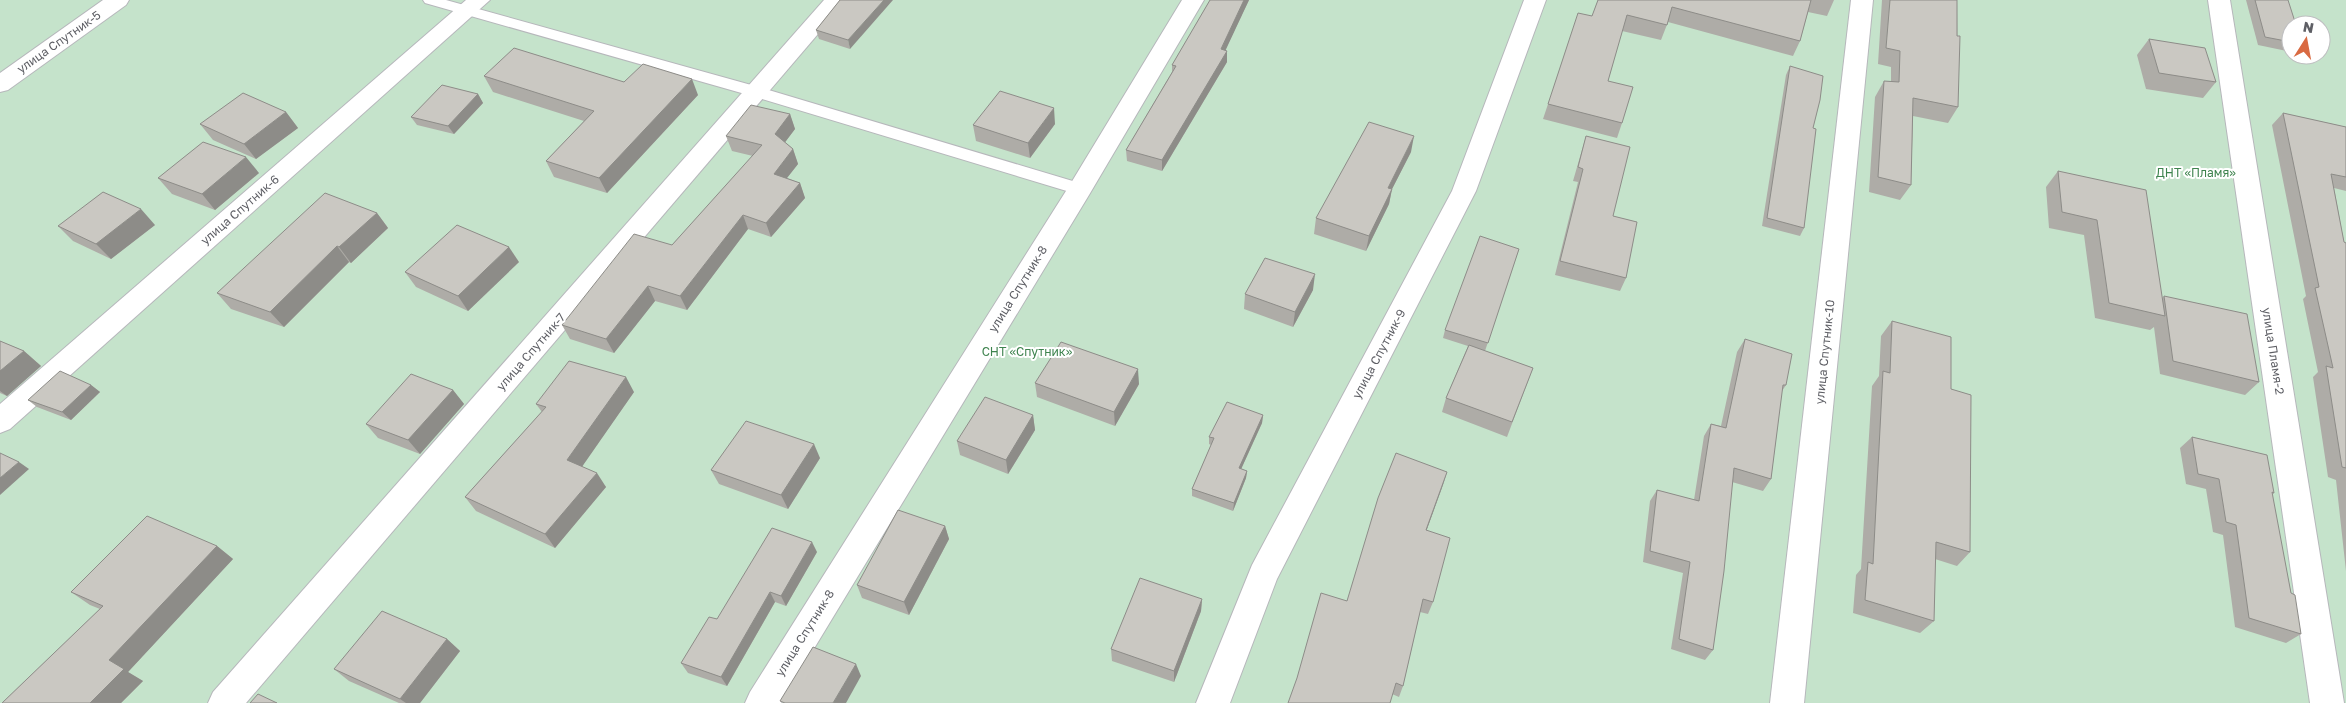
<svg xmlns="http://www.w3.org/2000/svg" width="2346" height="703" viewBox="0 0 2346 703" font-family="'Golos Text',sans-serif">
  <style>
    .green { fill: #c5e3cb; fill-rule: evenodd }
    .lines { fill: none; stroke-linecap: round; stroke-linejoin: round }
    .lane-casing { stroke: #b6b7bb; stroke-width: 2 }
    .street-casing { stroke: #b6b7bb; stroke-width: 2 }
    .lane { fill: #fff; fill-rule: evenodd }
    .street { fill: #fff; fill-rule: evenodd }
    .wall { fill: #aeaca7 }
    .shaded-wall { fill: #8d8c88 }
    .building { fill: #cac8c2; stroke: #8d8c88 }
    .labels { text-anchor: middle; stroke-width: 4; stroke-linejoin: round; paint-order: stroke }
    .street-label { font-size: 12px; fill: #5e5f65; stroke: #fff }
    .park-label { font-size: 12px; fill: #3e834e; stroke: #fff }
  </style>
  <rect width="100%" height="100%" fill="#eeeee6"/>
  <!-- green -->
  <path class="green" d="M0,0H2346V703H0ZM2291,25H2321V55H2291Z"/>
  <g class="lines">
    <defs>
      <polygon id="lane" points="423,0 446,0 762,88 1086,185 1088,189 1086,193 1080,195 752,96 425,3"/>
      <g id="street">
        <polygon points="103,0 129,0 126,5 8,90 0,92 0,73"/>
        <polygon points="466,0 490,0 10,429 0,433 0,404"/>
        <polygon points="824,0 847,0 246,703 208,703 213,692"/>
        <polygon points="1182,0 1204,0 1089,195 781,703 745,703 750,692 1071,183"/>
        <polygon points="1524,0 1546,0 1476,191 1277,579 1230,703 1196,703 1252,565 1452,191"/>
        <polygon points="1851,0 1873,0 1804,703 1770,703"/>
        <polygon points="2208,0 2230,0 2344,703 2310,703"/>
      </g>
    </defs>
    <!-- lane casing -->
    <use href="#lane" class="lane-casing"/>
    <!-- street casing -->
    <use href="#street" class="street-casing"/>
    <!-- lane -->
    <use href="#lane" class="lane"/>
    <!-- street -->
    <use href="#street" class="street"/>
  </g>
  <!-- wall -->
  <g class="wall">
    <polygon points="840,0 850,49 819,39 816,30"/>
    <polygon points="1210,0 1249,0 1225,50 1227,62 1162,171 1127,161 1126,150 1172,72 1172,65"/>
    <polygon points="1598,0 1834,0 1827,16 1808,12 1800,41 1793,56 1668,22 1661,40 1622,31 1608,81 1622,123 1617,138 1543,119 1548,104 1592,16"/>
    <polygon points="1882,0 1957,0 1958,107 1948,123 1913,116 1911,185 1900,200 1869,192 1875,97 1884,81 1891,81 1891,67 1878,64"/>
    <polygon points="2246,0 2288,0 2291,25 2291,52 2258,45"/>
    <polygon points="2149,39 2216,82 2203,98 2146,89 2137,55"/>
    <polygon points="1790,66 1813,128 1804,228 1800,236 1762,226 1786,75"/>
    <polygon points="484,76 624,82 698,95 607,193 554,177 546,161 584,121 493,92"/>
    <polygon points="478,94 483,103 454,134 417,125 411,117"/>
    <polygon points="286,112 298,128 256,159 213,140 200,124"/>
    <polygon points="2283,113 2346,127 2346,191 2334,188 2344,242 2346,243 2346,571 2336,480 2328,477 2313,377 2318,372 2303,299 2306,296 2272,125"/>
    <polygon points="790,114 795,129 785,142 793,149 798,164 787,178 800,183 805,198 771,237 748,229 687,310 655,301 614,353 570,339 562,325 672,245 753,156 732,151 726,136"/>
    <polygon points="1055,124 1030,158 976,141 973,125"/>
    <polygon points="1586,136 1626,278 1620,291 1555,275 1578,182 1573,181"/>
    <polygon points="1411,152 1392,189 1389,204 1366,251 1314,234 1316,218"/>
    <polygon points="2058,171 2162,298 2164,296 2259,382 2245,395 2160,374 2154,327 2150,330 2095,318 2084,235 2049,228 2046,187"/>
    <polygon points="259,173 215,210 172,194 158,178"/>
    <polygon points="377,213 388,228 351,263 349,262 284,327 231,309 217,293"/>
    <polygon points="155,225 111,259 73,241 58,226"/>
    <polygon points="1519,249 1485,351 1533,368 1507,437 1442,412 1446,398 1468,346 1443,338 1445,330"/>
    <polygon points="519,262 468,311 416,287 405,272"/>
    <polygon points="1313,290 1293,327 1244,309 1245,294"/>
    <polygon points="1892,321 1951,389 1970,552 1957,566 1935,559 1934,621 1920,633 1853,613 1856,575 1861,569 1872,386 1879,376 1881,336"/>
    <polygon points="1745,339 1786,385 1782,391 1771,479 1763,491 1732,482 1713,650 1705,660 1671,649 1683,573 1643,562 1650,501 1657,490 1694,500 1704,436 1711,424 1721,426 1737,352"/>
    <polygon points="0,341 24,351 41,366 7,396 0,393"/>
    <polygon points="1035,383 1139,384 1115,426 1037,397"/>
    <polygon points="91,385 100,392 71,420 37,407 28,400"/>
    <polygon points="453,390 464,404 420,454 378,438 366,424"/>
    <polygon points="634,392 582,466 606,487 555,548 476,511 465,497 542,412 536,404"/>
    <polygon points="1033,415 1035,430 1008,474 960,455 957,441"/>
    <polygon points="1263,415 1262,423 1241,469 1247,471 1246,478 1233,511 1192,496 1192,489 1211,445 1209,444 1209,437"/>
    <polygon points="2192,437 2274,493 2272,495 2291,593 2301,634 2286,643 2235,627 2223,535 2213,532 2206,489 2186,484 2180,448"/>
    <polygon points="820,458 788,509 719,484 711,470"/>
    <polygon points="1447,472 1426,531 1433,602 1428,614 1420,612 1403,686 1399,697 1392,694 1347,601"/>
    <polygon points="945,526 949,539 909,615 862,598 857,585"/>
    <polygon points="217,546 233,559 128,672 143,681 121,703 2,703 100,609 90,605 71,592"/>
    <polygon points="817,552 786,606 775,602 727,686 688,673 681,663 717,619"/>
    <polygon points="1202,599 1201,611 1174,682 1112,661 1111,649"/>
    <polygon points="447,639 460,651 420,703 399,703 349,681 334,669"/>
  </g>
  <!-- shaded-wall -->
  <g class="shaded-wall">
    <polygon points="884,0 893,0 850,49 848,40"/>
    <polygon points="1244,0 1249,0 1221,60 1221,49"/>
    <polygon points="1227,51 1227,62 1162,171 1162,160"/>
    <polygon points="692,79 698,95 607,193 599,178"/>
    <polygon points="478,94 483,103 454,134 448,126"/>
    <polygon points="1054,108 1055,124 1030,158 1028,143"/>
    <polygon points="286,112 298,128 256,159 244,144"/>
    <polygon points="790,114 795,129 780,149 775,134"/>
    <polygon points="1414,136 1411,152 1391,191 1392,189 1389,204 1366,251 1369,236 1388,188"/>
    <polygon points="793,149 798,164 779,188 774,174"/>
    <polygon points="246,157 259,173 215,210 202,194"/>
    <polygon points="800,183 805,198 771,237 766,223"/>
    <polygon points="141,209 155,225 111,259 96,244"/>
    <polygon points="377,213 388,228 351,263 339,247"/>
    <polygon points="743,215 748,229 687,310 680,296"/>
    <polygon points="337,246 349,262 284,327 270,312"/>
    <polygon points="509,247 519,262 468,311 458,296"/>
    <polygon points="1315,274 1313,290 1293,327 1295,312"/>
    <polygon points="648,286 655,301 614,353 606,339"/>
    <polygon points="24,351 41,366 7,396 0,391 0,371"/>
    <polygon points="1138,369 1139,384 1115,426 1114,412"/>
    <polygon points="626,377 634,392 577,474 567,460"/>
    <polygon points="91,385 100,392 71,420 62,412"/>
    <polygon points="453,390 464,404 420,454 408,440"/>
    <polygon points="1033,415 1035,430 1008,474 1006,460"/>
    <polygon points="1263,415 1262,423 1238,476 1239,468"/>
    <polygon points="814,444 820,458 788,509 781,495"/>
    <polygon points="19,462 29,469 0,495 0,478"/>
    <polygon points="1247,471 1246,478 1233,511 1234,503"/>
    <polygon points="1447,472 1443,485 1422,543 1426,530"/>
    <polygon points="597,473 606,487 555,548 545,534"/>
    <polygon points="945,526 949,539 909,615 904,602"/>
    <polygon points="812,542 817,552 786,606 781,596"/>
    <polygon points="217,546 233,559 128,672 143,681 121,703 90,703 109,660"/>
    <polygon points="770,592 775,602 727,686 721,677"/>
    <polygon points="1202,599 1201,611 1174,682 1174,671"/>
    <polygon points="447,639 460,651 420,703 406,703 400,699"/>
    <polygon points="856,664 861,676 846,703 833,703"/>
  </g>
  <!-- building -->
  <g class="building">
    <polygon points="840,0 884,0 848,40 816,30"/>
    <polygon points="1210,0 1244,0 1221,49 1227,51 1162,160 1126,150 1176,66 1172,65"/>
    <polygon points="1598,0 1811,0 1800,41 1672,7 1667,25 1627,15 1608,81 1633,87 1622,123 1548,104 1578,13 1592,16"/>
    <polygon points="1890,0 1957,0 1957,36 1960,36 1958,107 1913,98 1911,185 1878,177 1884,81 1899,82 1900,51 1886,48"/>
    <polygon points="2255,0 2288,0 2296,25 2291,25 2291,42 2265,37"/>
    <polygon points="2149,39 2205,48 2216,82 2159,73"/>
    <polygon points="514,48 624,82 643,64 692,79 599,178 546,161 594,111 484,76"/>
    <polygon points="1790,66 1823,76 1820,100 1813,128 1816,129 1804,228 1767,218"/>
    <polygon points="442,85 478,94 448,126 411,117"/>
    <polygon points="1000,91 1054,108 1028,143 973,125"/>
    <polygon points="243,93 286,112 244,144 200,124"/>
    <polygon points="751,105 790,114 775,134 793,149 774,174 800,183 766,223 743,215 680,296 648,286 606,339 562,325 634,234 672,245 762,145 726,136"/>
    <polygon points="2283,113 2346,127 2346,177 2331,174 2344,242 2346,243 2346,468 2342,467 2326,366 2333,368 2315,288 2319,287"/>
    <polygon points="1369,122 1414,136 1388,188 1392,189 1369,236 1316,218"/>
    <polygon points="1586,136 1630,147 1613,216 1637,222 1626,278 1560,261 1583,169 1578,167"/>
    <polygon points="203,142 246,157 202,194 158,178"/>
    <polygon points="2058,171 2146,190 2165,316 2109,303 2097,220 2062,212"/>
    <polygon points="103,192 141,209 96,244 58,226"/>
    <polygon points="325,193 377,213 339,247 337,246 270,312 217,293"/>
    <polygon points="457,225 509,247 458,296 405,272"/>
    <polygon points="1480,236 1519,249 1488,343 1445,330"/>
    <polygon points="1265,258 1315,274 1295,312 1245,294"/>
    <polygon points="2164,296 2247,314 2259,382 2173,361"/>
    <polygon points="1892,321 1951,337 1951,389 1971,395 1970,552 1936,542 1934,621 1865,600 1868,562 1873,564 1883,371 1890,373"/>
    <polygon points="1745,339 1792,354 1786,385 1783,385 1771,479 1734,468 1724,571 1713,650 1679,639 1690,562 1650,551 1657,490 1699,501 1711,424 1726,428"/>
    <polygon points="0,341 24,351 0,371"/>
    <polygon points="1061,342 1138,369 1114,412 1035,383"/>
    <polygon points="1469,345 1533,368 1512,422 1446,398"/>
    <polygon points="569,361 626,377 567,460 597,473 545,534 465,497 546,407 536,404"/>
    <polygon points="60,371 91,385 62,412 28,400"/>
    <polygon points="411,374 453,390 408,440 366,424"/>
    <polygon points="985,397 1033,415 1006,460 957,441"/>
    <polygon points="1227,402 1263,415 1239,468 1247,471 1234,503 1192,489 1214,438 1209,437"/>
    <polygon points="746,421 814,444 781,495 711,470"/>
    <polygon points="2192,437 2267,455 2274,493 2272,492 2291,593 2295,595 2301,634 2249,618 2236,525 2226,522 2219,479 2198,474"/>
    <polygon points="0,453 19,462 0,478"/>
    <polygon points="1396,453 1447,472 1426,530 1450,538 1433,602 1423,599 1403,686 1396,683 1390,703 1288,703 1297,678 1321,593 1347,601 1378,498"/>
    <polygon points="898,510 945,526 904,602 857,585"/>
    <polygon points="147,516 217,546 109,660 124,669 90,703 2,703 103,606 71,592"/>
    <polygon points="772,528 812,542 781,596 770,592 721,677 681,663 709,617 717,619"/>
    <polygon points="1140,578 1202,599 1174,671 1111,649"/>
    <polygon points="382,611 447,639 400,699 334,669"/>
    <polygon points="813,647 856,664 833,703 785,703 780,701"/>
    <polygon points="258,694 277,703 250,703"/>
  </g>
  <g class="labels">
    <!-- street labels -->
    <g class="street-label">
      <text transform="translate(59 42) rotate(-35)" y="4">улица Спутник-5</text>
      <text transform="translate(240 210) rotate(-41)" y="4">улица Спутник-6</text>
      <text transform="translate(1018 289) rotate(-58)" y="4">улица Спутник-8</text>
      <text transform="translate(2273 351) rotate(81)" y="4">улица Пламя-2</text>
      <text transform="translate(531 352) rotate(-49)" y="4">улица Спутник-7</text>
      <text transform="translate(1825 352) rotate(-84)" y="4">улица Спутник-10</text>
      <text transform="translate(1379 354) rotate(-62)" y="4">улица Спутник-9</text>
      <text transform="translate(805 633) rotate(-58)" y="4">улица Спутник-8</text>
    </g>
    <!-- park labels -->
    <g class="park-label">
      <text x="2196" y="177">ДНТ «Пламя»</text>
      <text x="1027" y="356">СНТ «Спутник»</text>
    </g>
  </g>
  <!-- north arrow -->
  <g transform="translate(2306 40) rotate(11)"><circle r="24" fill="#ffffff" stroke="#bfbfc1"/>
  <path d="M0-4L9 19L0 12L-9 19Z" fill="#d96a42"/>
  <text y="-8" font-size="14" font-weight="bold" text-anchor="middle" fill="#5e5f65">N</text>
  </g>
</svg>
